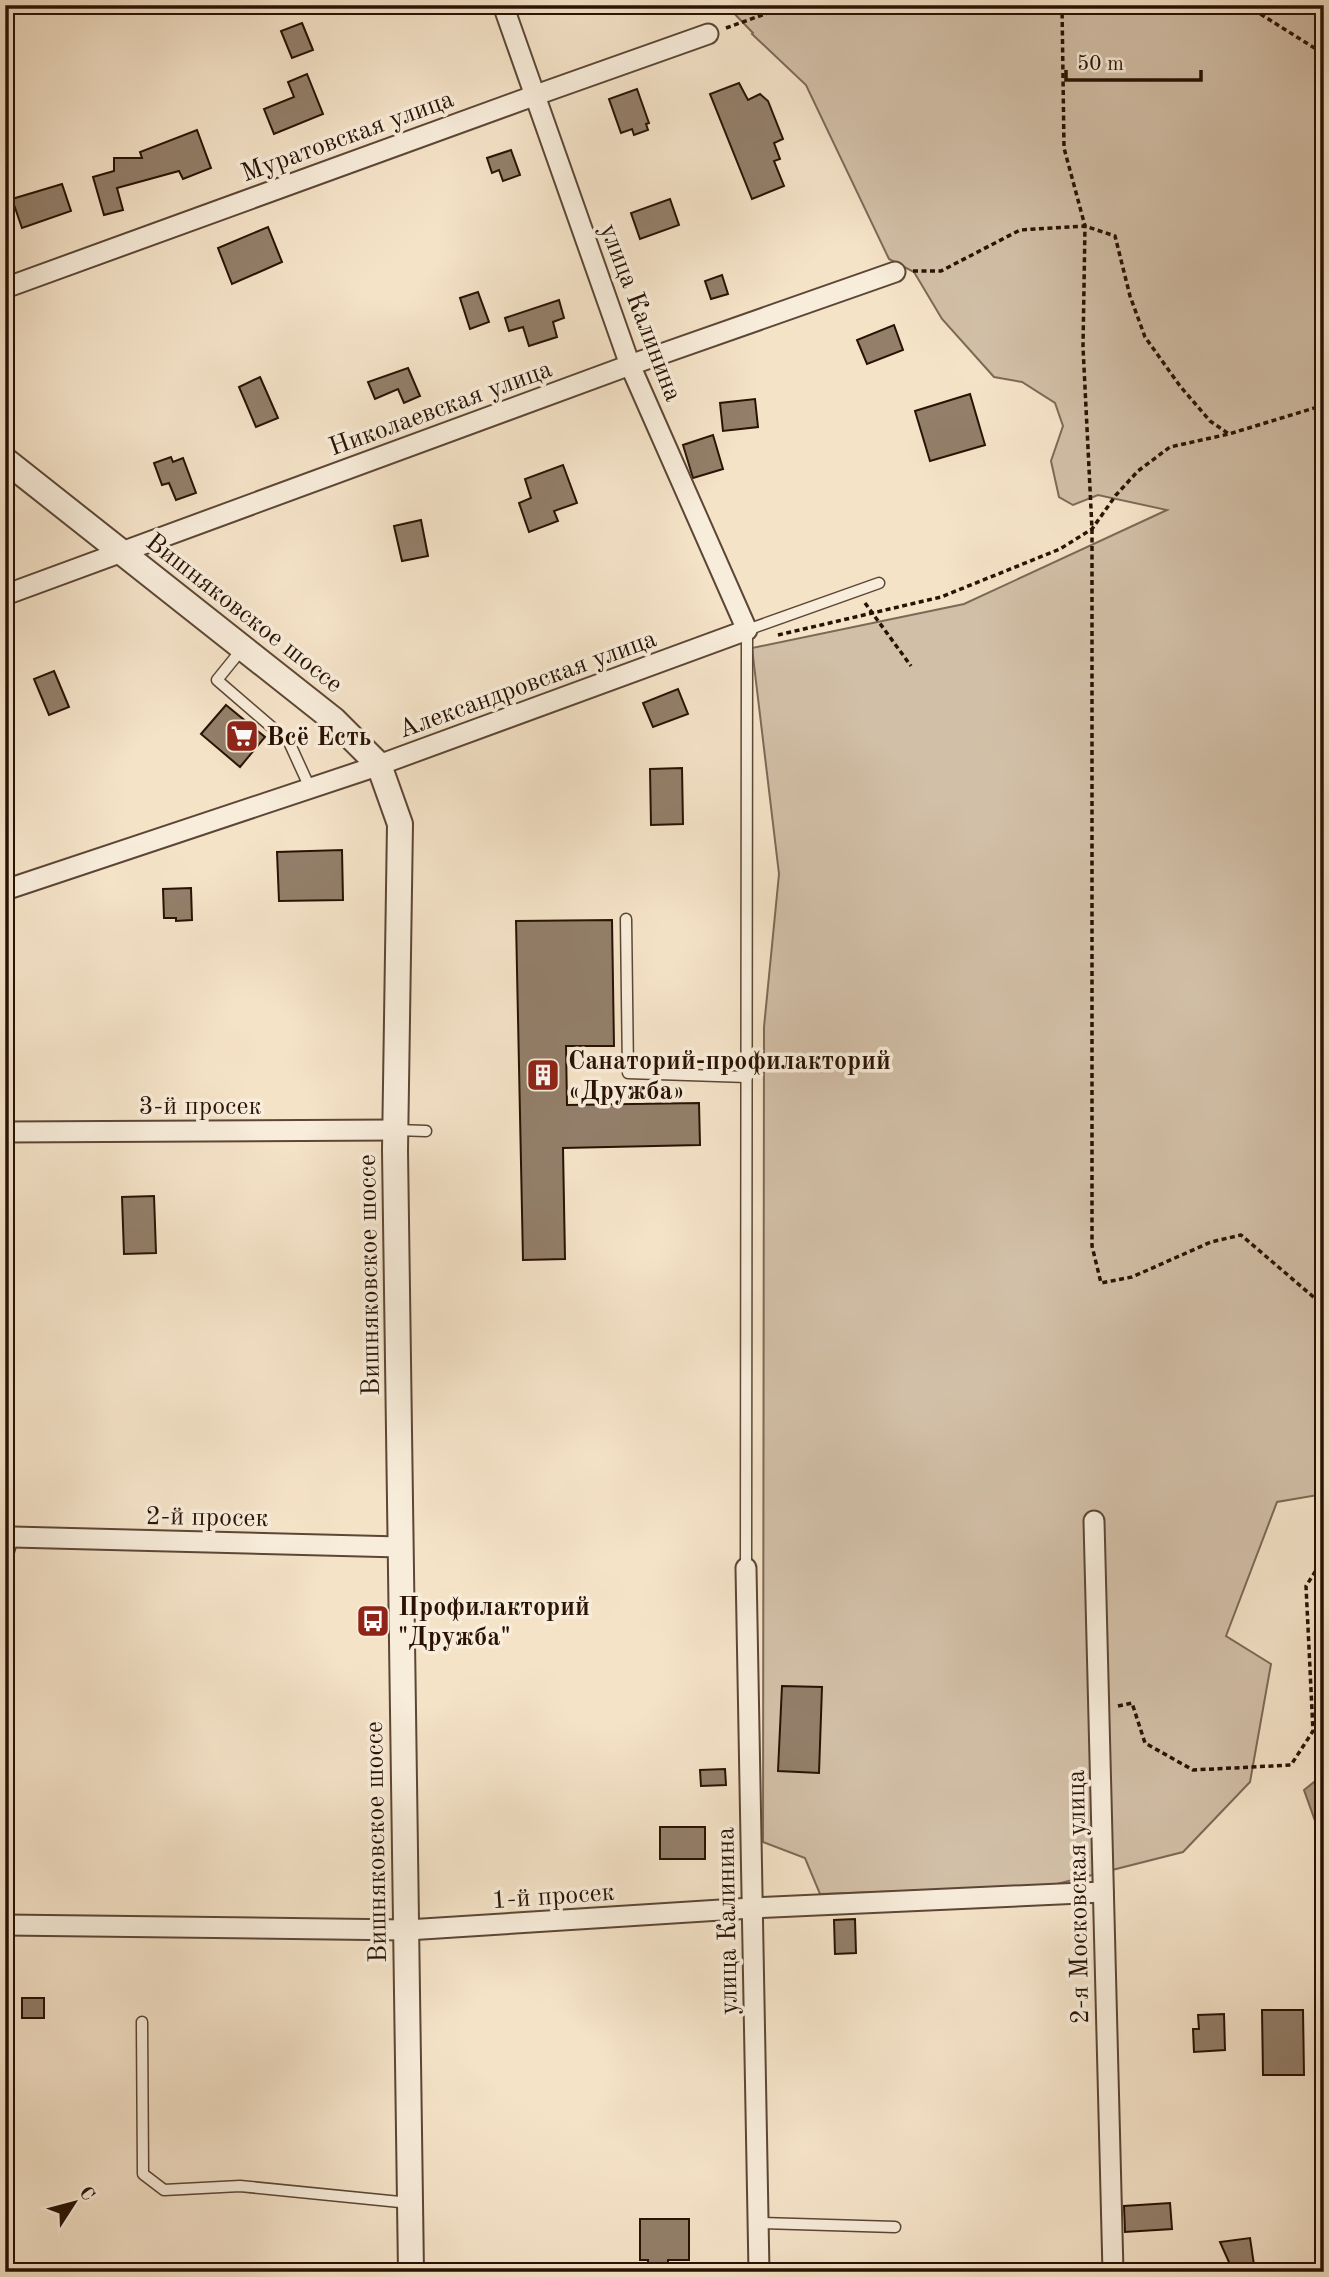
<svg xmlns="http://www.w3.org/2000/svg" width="1329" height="2277" viewBox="0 0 1329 2277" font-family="'Old Standard TT',serif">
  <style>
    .green { fill: #d2bfa7; stroke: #7e6856; stroke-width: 2 }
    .water { fill: #b09c85; stroke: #7a6551; stroke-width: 2 }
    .building { fill: #937f6a; stroke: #291204; stroke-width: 2 }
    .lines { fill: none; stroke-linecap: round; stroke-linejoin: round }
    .service-casing { stroke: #5c4635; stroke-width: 13 }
    .minor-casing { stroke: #5c4635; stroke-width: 23 }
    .tertiary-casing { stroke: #5c4635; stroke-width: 28 }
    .path { stroke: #291204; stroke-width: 3.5; stroke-dasharray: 5 3.5; stroke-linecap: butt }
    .service { stroke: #f8eddb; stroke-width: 10 }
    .minor { stroke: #f8eddb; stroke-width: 19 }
    .tertiary { stroke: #f8eddb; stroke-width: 24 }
    .labels { text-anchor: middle; stroke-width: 7; stroke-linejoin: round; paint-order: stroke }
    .street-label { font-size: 26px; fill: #291204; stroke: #f8eddb }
    .poi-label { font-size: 26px; font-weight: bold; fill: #291204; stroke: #f8eddb; text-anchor: start }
  </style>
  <rect width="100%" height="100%" fill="#f5e3c8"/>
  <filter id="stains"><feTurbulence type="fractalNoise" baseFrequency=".00286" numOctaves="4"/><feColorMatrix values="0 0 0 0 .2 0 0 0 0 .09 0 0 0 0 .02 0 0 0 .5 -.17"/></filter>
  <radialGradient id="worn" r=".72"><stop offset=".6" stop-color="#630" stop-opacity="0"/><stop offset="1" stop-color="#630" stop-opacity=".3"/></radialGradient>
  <!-- green -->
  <polygon class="green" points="726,5 1324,5 1324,1494 1277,1502 1226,1636 1271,1664 1250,1782 1183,1852 1049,1886 820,1894 805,1858 763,1842 764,1027 779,874 752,648 964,604 1167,510 1098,495 1073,505 1059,497 1051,461 1063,426 1055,403 1022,382 994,377 942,319 914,272 889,259 806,85 752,34 753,33"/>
  <!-- water -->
  <polygon class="water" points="1324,1774 1324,1846 1304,1790"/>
  <!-- building -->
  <g class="building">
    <polygon points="302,23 313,50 292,58 281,31"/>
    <polygon points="307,74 323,114 274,134 264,109 294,97 288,82"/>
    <polygon points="739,83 748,100 760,94 768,101 783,139 774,143 780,159 774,161 784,186 752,199 710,94"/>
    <polygon points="637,89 649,123 646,124 648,130 634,135 632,129 621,133 609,99"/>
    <polygon points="197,130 211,168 183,179 179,171 117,188 123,210 104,215 93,177 114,171 114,158 142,158 140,152"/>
    <polygon points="511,150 520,175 503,181 499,170 492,173 487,158"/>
    <polygon points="62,184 71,211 22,228 12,199"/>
    <polygon points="670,199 679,225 640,239 631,213"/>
    <polygon points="268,227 282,262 232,284 218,248"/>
    <polygon points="722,275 728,294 711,299 705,281"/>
    <polygon points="478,292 489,322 470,329 460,298"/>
    <polygon points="559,300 564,318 553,322 557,337 529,346 523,327 509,331 505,318"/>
    <polygon points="894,325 903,350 867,364 857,340"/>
    <polygon points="408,368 420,396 404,403 398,389 375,399 368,382"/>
    <polygon points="260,377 278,418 256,427 239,387"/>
    <polygon points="970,394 985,445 930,461 915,411"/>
    <polygon points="755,399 758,427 723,431 720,403"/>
    <polygon points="713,435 723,469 693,478 683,445"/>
    <polygon points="171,457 173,462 183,458 196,493 176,500 169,483 162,485 154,463"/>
    <polygon points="563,465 577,503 554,511 558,521 529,532 519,503 531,498 525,479"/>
    <polygon points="421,520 428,556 402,561 394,526"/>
    <polygon points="54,671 69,707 49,715 34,679"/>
    <polygon points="678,689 688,714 653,727 643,703"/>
    <polygon points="226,705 265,737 240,767 201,734"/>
    <polygon points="682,768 683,824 651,825 650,769"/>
    <polygon points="342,850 343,900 279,901 277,852"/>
    <polygon points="191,888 192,920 176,921 176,918 164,918 163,889"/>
    <polygon points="612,920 614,1046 566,1046 567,1105 699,1103 700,1145 563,1148 565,1259 523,1260 516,921"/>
    <polygon points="154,1196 156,1253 124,1254 122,1197"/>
    <polygon points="782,1686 822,1687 819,1773 778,1771"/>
    <polygon points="725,1769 726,1785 701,1786 700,1770"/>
    <rect x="660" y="1827" width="45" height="32"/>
    <polygon points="855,1919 856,1953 835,1954 834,1920"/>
    <rect x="22" y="1998" width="22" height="20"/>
    <polygon points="1262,2010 1303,2010 1304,2075 1263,2075"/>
    <polygon points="1224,2014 1225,2050 1194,2052 1193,2029 1199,2029 1198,2015"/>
    <polygon points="1170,2203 1172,2229 1125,2232 1124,2206"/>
    <polygon points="640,2219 689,2219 689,2260 668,2260 668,2270 648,2270 648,2260 640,2260"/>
    <polygon points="1250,2238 1254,2265 1232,2269 1220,2242"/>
  </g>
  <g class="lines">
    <defs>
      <g id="service">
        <polyline points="242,649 217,680 289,742 310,788"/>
        <polyline points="626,919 628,1073 747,1077"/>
        <polyline points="396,1130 426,1131"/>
        <polyline points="5,1521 13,1537 5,1565"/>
        <polyline points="746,1568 747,630 879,583"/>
        <polyline points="142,2022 143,2174 164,2190 240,2186 410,2203"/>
        <polyline points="758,2223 895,2227"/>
      </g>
      <g id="minor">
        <polyline points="5,288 536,95 708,34"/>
        <polyline points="5,595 630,365 895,272"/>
        <polyline points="5,890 368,769 747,630 630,365 503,5"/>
        <polyline points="5,1132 396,1130"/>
        <polyline points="1094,1521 1113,2272"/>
        <polyline points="13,1537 400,1547"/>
        <polyline points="746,1568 759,2272"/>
        <polyline points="5,1925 407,1930 752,1908 1103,1892"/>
      </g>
      <polyline id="tertiary" points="5,460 334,720 379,765 400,824 395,1150 411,2272"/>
    </defs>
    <!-- service casing -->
    <use href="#service" class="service-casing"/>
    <!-- minor casing -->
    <use href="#minor" class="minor-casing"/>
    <!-- tertiary casing -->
    <use href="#tertiary" class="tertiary-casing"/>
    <!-- path -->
    <g class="path">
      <polyline points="1062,5 1064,148 1085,226 1083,347 1092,529 1092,1246 1101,1283 1132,1277 1211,1242 1241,1235 1324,1306"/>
      <polyline points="1246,5 1324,54"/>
      <polyline points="726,28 790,5"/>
      <polyline points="913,271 941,271 1020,230 1085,226 1115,236 1130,296 1145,337 1180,386 1210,421 1229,434"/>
      <polyline points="865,603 911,666"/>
      <polyline points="778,635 941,597 1060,549 1092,529 1116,495 1138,471 1170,447 1229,434 1324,405"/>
      <polyline points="1118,1706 1132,1703 1145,1743 1193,1770 1291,1765 1313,1731 1306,1586 1324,1558"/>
    </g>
    <!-- service -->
    <use href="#service" class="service"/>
    <!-- minor -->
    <use href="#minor" class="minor"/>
    <!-- tertiary -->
    <use href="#tertiary" class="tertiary"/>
  </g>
  <!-- icons -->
  <defs>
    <symbol id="supermarket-square" viewBox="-11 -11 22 22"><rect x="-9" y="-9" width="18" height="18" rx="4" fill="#8f2418" stroke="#f8eddb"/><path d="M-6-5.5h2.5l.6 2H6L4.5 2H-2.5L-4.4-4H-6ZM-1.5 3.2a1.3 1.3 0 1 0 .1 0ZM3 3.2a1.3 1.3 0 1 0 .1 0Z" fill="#fff"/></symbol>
    <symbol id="building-square" viewBox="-11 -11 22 22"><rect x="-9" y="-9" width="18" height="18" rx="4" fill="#8f2418" stroke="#f8eddb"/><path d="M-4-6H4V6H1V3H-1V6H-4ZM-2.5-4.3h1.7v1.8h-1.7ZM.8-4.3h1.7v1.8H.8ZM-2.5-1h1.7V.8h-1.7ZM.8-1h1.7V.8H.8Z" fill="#fff"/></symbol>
    <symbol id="bus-square" viewBox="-11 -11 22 22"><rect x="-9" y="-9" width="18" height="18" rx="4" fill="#8f2418" stroke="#f8eddb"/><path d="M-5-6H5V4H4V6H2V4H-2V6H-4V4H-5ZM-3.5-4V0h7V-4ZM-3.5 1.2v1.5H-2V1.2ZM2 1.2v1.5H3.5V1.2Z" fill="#fff"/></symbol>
  </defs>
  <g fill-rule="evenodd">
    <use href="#supermarket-square" x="223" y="717" width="38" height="38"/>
    <use href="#building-square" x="524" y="1056" width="38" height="38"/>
    <use href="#bus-square" x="354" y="1602" width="38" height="38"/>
  </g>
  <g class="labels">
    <!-- street labels -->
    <g class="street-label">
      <text transform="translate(347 135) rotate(-20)" y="9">Муратовская улица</text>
      <text transform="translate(642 312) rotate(69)" y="9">улица Калинина</text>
      <text transform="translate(440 407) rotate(-20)" y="9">Николаевская улица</text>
      <text transform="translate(245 612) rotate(38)" y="9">Вишняковское шоссе</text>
      <text transform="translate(527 683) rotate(-20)" y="9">Александровская улица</text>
      <text x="200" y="1114">3-й просек</text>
      <text transform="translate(368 1275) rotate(-91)" y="9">Вишняковское шоссе</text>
      <text transform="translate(207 1516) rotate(1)" y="9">2-й просек</text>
      <text transform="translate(375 1842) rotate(-91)" y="9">Вишняковское шоссе</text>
      <text transform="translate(553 1895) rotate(-4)" y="9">1-й просек</text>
      <text transform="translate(1077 1897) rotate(-91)" y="9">2-я Московская улица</text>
      <text transform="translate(726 1921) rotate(-91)" y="9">улица Калинина</text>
    </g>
    <!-- poi labels -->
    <g class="poi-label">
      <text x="266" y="745">Всё Есть</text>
      <text x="568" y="1069">Санаторий-профилакторий<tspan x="568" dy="30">«Дружба»</tspan></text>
      <text x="398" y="1615">Профилакторий<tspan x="398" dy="30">"Дружба"</tspan></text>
    </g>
  </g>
  <!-- margin -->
  <rect width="1329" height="2277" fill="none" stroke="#f5e3c8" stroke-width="28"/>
  <rect x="7" y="7" width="1315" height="2263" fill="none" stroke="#291204" stroke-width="3.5"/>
  <rect x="14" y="14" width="1301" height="2249" fill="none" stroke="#291204" stroke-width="2"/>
  <!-- north arrow -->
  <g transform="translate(74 2203) rotate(54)" stroke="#f8eddb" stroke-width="5" paint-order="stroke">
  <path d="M0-5L12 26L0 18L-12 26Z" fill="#291204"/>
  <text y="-10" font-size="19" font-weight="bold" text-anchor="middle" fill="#291204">С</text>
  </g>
  <!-- scale -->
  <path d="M1066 70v10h135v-10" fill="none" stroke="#291204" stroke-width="3.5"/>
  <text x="1077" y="70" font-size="21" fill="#291204" stroke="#f8eddb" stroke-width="5" paint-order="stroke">50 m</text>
  <rect width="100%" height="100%" filter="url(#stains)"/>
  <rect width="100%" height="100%" fill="url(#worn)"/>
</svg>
